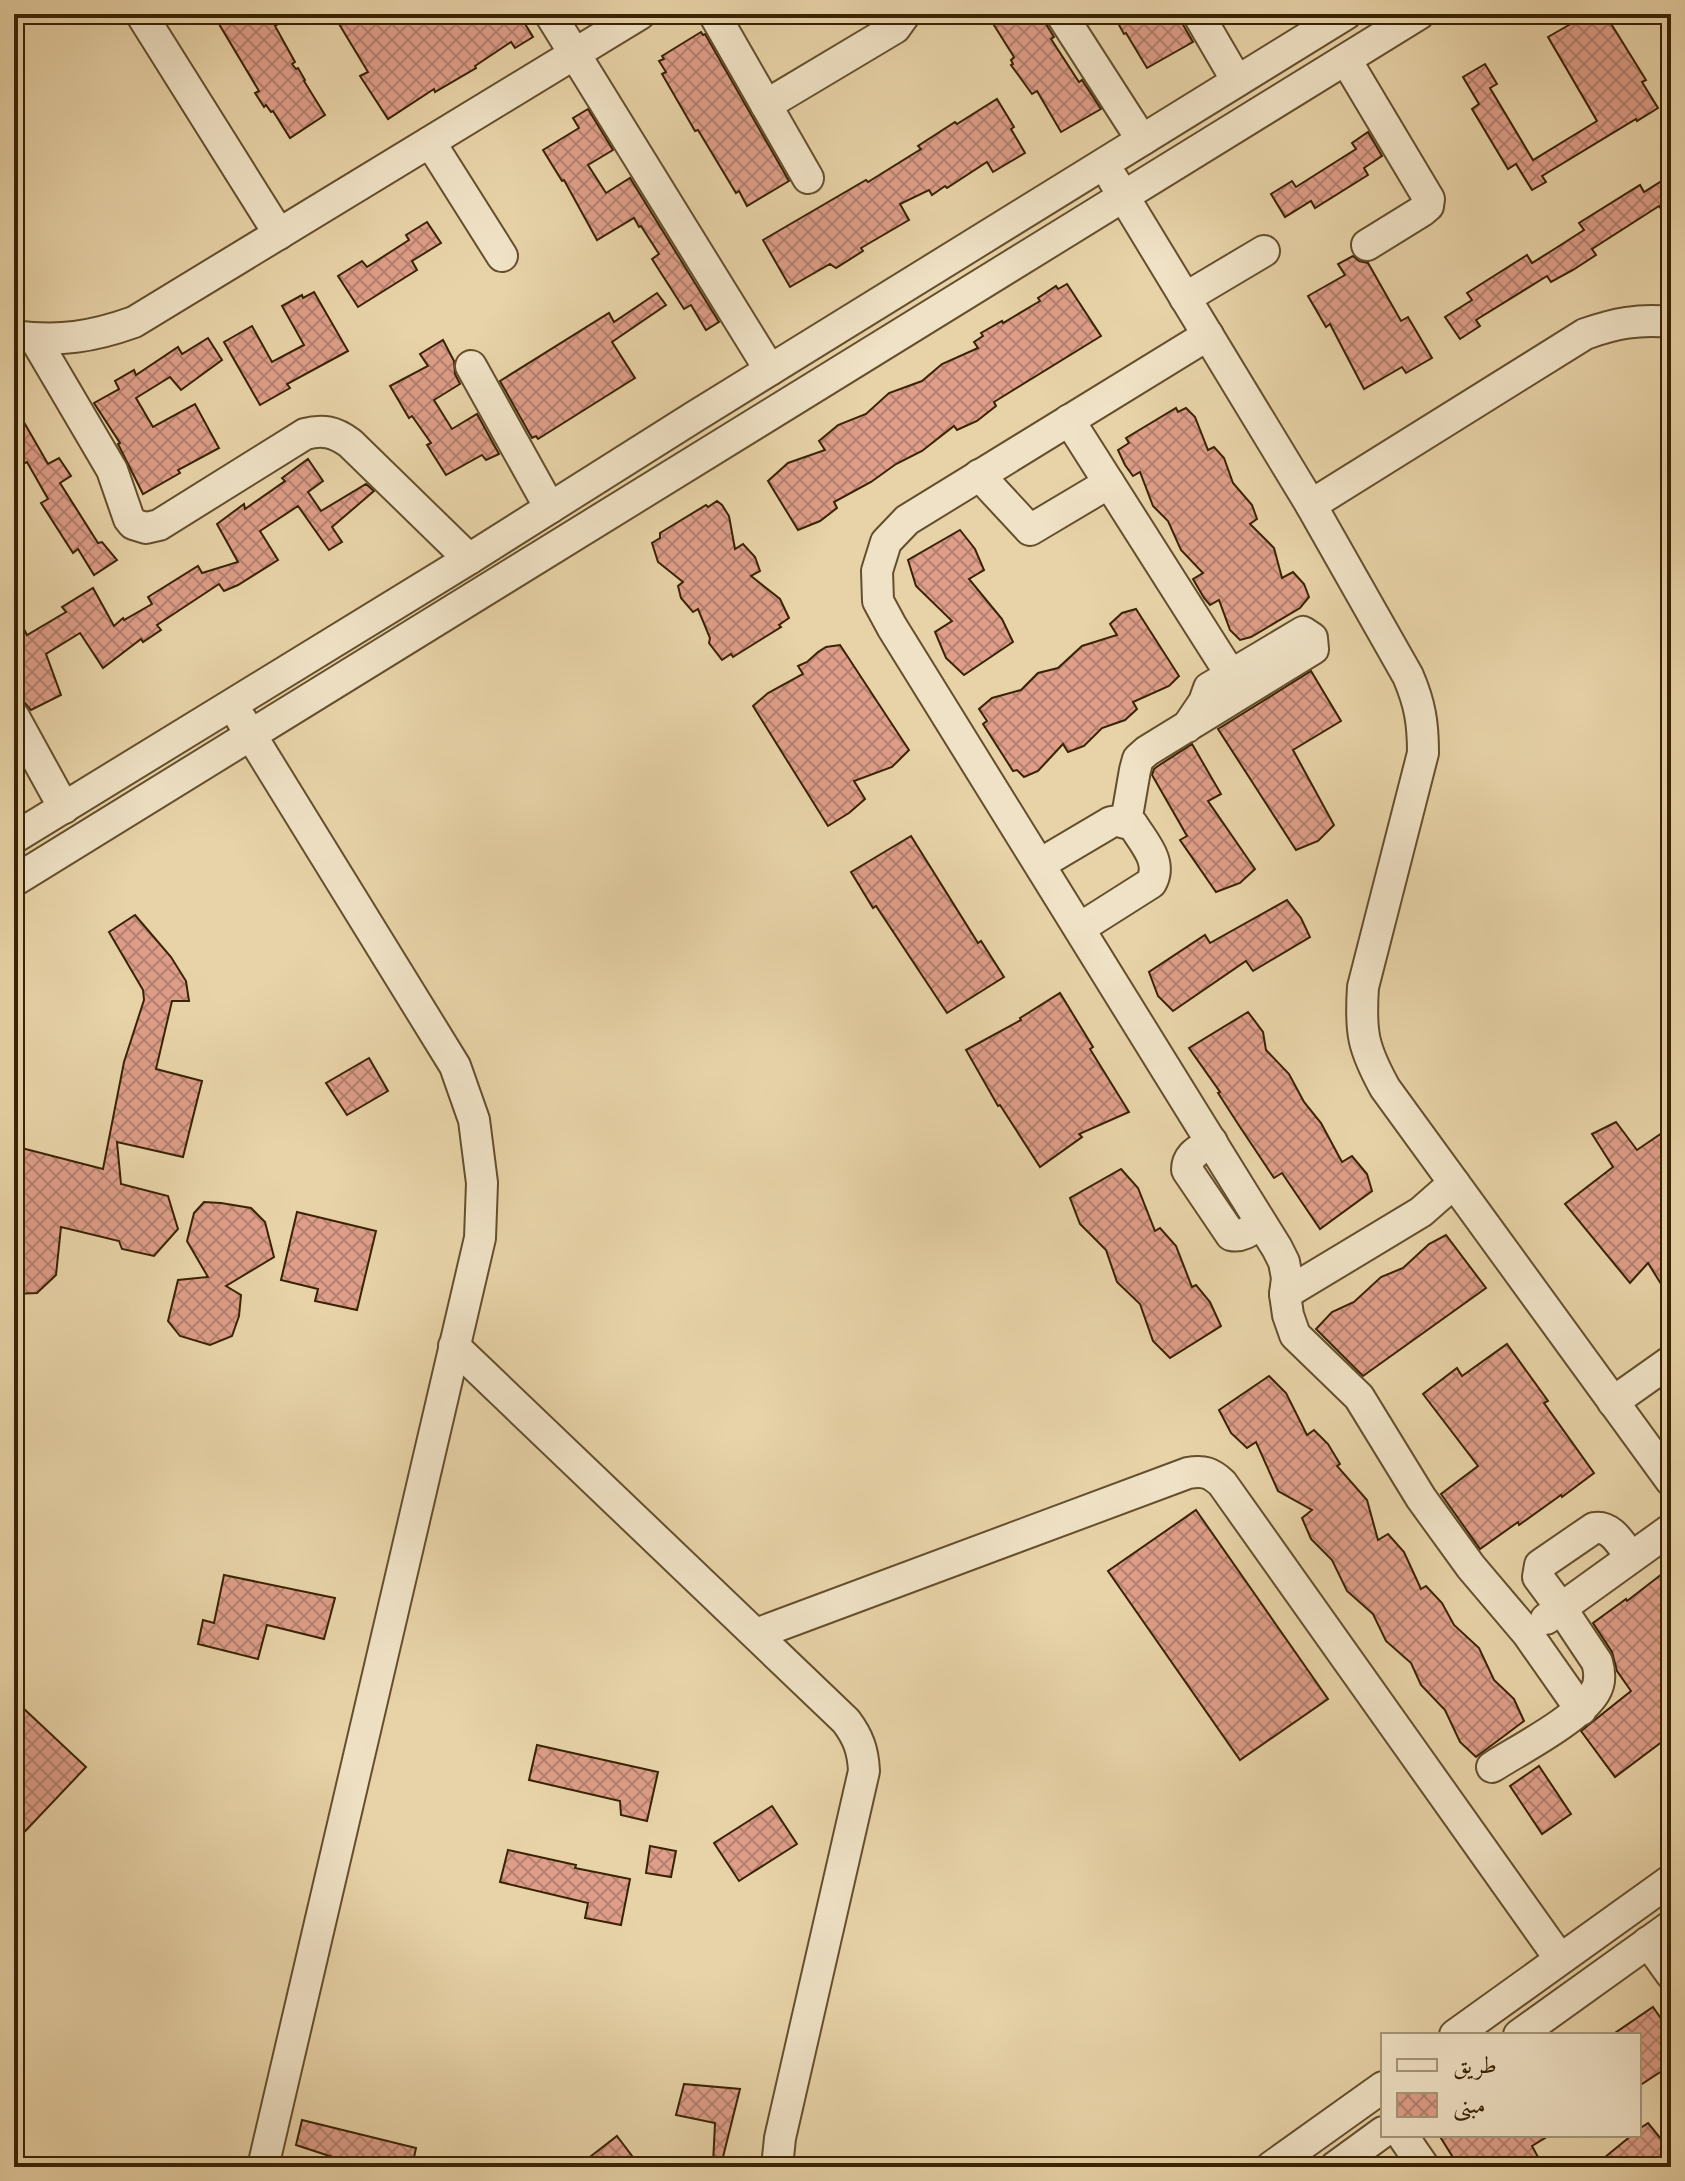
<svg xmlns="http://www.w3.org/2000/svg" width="1685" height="2181" viewBox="0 0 1685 2181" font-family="'IM FELL Double Pica',Amiri,serif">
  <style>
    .building { fill: url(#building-cross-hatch); stroke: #382304; stroke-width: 2 }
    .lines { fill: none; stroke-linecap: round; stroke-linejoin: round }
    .minor-casing { stroke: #644f2d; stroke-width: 34 }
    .minor { stroke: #f0e2c6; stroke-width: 30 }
  </style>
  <defs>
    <pattern id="building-cross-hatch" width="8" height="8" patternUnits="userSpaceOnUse" patternTransform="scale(2)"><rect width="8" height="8" fill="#de9e89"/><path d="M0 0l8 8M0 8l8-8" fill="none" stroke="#b5806e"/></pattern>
  </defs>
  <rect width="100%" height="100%" fill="#e8d3a8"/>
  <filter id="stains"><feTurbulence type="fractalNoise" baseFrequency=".0025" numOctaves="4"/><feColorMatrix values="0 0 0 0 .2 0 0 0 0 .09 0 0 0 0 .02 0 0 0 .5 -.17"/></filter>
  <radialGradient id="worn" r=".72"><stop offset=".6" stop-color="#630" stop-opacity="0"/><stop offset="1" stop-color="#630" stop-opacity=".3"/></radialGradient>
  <!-- building -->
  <g class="building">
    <polygon points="213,14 296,14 275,26 295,62 292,64 296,69 298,68 305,80 304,81 325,115 290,138 273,111 271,112 266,105 264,107 255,93 259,91"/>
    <polygon points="333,14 519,14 533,37 515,48 511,42 475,66 476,68 435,92 434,89 388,119 360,76 368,72"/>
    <polygon points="987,14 1043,14 1046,24 1054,37 1051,39 1079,82 1082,80 1101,109 1061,132 1037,91 1032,94 1011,65 1013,64 1011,60 1014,57"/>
    <polygon points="1113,14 1180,14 1182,23 1193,42 1147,68 1126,33 1124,34"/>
    <polygon points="1569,14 1605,14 1646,80 1642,82 1658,108 1637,121 1636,119 1542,176 1546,182 1532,190 1516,164 1508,169 1472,109 1479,104 1463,77 1485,64 1497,84 1490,88 1533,160 1597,121 1548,37 1574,22"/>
    <polygon points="701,32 703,35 705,34 789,181 747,206 739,191 736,193 698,130 695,131 662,74 666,72 659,61 664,59 662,56"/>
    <polygon points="997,99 1014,127 1011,129 1025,153 993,172 987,162 947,188 945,186 932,195 929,190 900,204 909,220 861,248 863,251 836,268 830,264 790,287 763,240 866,180 868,182 921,149 918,146 955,122 957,124"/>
    <polygon points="588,109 613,150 588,165 606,193 630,178 719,322 706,330 691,305 684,309 652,259 659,254 641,226 639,227 634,218 597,240 564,180 562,181 543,150 579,128 573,118"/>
    <polygon points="1368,132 1382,156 1364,168 1368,175 1315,208 1311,201 1285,217 1271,194 1292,181 1296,187 1356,149 1352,143"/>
    <polygon points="1671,175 1671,224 1659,206 1592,249 1596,255 1573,270 1551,282 1547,276 1476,320 1480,326 1460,339 1445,317 1472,300 1467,293 1527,255 1532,263 1556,248 1584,230 1579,223 1640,185 1644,192"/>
    <polygon points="427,222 441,243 412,261 417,270 358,307 338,276 362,261 367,267 409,240 406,235"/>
    <polygon points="1353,256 1359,261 1368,263 1401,321 1408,317 1432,358 1406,373 1402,367 1364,389 1330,324 1326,327 1308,296 1345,275 1338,264"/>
    <polygon points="1067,284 1101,336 994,402 996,406 977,421 957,430 954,426 922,451 896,464 871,482 834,502 837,508 820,521 798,530 768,481 788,463 825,450 819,441 838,425 866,414 889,393 922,381 942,364 978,348 974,342 983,336 981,333 1002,321 1003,323 1040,301 1038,298 1056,286 1058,289"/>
    <polygon points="314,292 348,351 287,384 290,388 260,405 224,342 252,326 272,362 304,345 282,306 302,295 303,298"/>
    <polygon points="657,293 666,305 612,342 635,378 538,439 536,436 532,438 500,381 609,313 614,322"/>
    <polygon points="208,338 222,360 181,390 170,377 136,398 153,427 195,404 219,448 178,470 180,473 143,494 118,444 120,443 94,403 119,389 115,381 134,370 136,375 178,347 182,354"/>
    <polygon points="443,340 454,361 455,374 460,384 434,400 452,429 477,414 499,454 486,460 482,455 446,475 427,445 431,443 412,416 409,418 390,386 428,366 420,354"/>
    <polygon points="14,405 48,464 59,458 71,476 60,483 98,543 102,542 117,560 94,575 78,549 73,553 41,503 48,499 27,462 21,465 14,453"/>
    <polygon points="1176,408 1178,412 1186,408 1195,417 1208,450 1214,447 1224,458 1233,483 1252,505 1257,519 1250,524 1274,548 1282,578 1293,572 1304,584 1309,597 1300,608 1251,637 1240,640 1230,630 1219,600 1210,605 1204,598 1193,579 1203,573 1181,550 1168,521 1153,506 1140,472 1133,476 1125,465 1118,450 1129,443 1126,438"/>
    <polygon points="308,459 323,481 308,492 321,511 366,484 374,491 332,527 342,542 329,550 298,506 260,531 278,560 238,585 224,591 219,584 157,625 161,630 143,642 141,639 103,668 80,633 46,654 61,695 31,710 24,702 15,699 14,610 27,635 66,612 62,607 93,588 114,626 123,618 124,620 152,604 148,597 198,566 202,573 238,562 217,524 244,504 245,509 285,481 282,478"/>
    <polygon points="717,501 722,505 729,516 735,549 743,544 755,557 760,571 751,576 780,599 789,618 779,625 781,627 733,657 731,654 722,660 709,643 710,638 698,609 693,612 681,598 678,586 683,582 658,562 652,543 660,538 660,533 706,505 708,507"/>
    <polygon points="960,530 975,549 984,570 969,579 1002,619 1013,642 964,675 946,658 935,632 952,621 916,586 908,560"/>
    <polygon points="1136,609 1179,676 1169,686 1133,702 1137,709 1125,720 1102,728 1084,746 1068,752 1063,744 1038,771 1024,777 1017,770 1013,771 983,724 987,721 979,709 992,698 1021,690 1038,673 1058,668 1082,646 1117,635 1110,624 1122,613"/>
    <polygon points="840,645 909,750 892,767 854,781 865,799 849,813 828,826 753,706 768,693 803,674 798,666 807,662 818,652 826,647"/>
    <polygon points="1311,671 1341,721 1293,750 1334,825 1318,841 1296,850 1218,729"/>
    <polygon points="1192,744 1221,794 1208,801 1255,869 1240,883 1216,892 1180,840 1187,836 1152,775 1154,769 1158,766"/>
    <polygon points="911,836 978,943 981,941 1004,977 947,1013 876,906 873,908 851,872"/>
    <polygon points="1287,900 1301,918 1310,937 1253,971 1246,961 1173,1011 1158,996 1149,972 1205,935 1210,943"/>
    <polygon points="135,915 171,957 186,981 189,1001 172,1001 156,1069 202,1081 183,1157 117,1142 121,1184 168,1196 178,1229 154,1256 122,1249 119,1241 61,1227 56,1275 37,1293 14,1294 14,1146 103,1169 124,1062 144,1000 143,990 109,932"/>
    <polygon points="1060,993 1093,1047 1090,1049 1129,1112 1079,1134 1082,1137 1040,1167 1000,1105 998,1106 966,1050 1021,1020 1020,1018"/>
    <polygon points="1248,1012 1263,1032 1266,1050 1289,1074 1304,1102 1321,1123 1342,1162 1352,1156 1367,1174 1372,1191 1320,1229 1282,1173 1274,1178 1240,1127 1218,1093 1220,1092 1189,1048"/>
    <polygon points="369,1058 388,1091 347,1115 326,1083"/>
    <polygon points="1616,1122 1637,1150 1665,1131 1671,1140 1671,1300 1648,1263 1630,1283 1565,1204 1613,1167 1592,1134"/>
    <polygon points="1121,1169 1138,1188 1155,1231 1160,1228 1176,1246 1192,1287 1196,1285 1210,1302 1221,1326 1170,1358 1153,1341 1140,1304 1117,1282 1106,1250 1080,1224 1070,1198"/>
    <polygon points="204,1202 221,1203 251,1208 265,1222 274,1257 226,1286 241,1295 239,1316 232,1336 210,1345 180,1336 168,1321 178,1280 208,1277 187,1241 194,1213"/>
    <polygon points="297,1212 376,1231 357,1310 315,1301 318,1289 281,1280"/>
    <polygon points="1446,1235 1486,1288 1363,1376 1316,1329 1332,1312 1354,1302 1381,1277 1403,1268 1429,1244"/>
    <polygon points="1507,1344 1548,1401 1544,1403 1594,1473 1562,1497 1561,1495 1519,1525 1518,1522 1480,1549 1441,1494 1478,1466 1423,1394 1457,1368 1462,1376"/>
    <polygon points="1269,1376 1286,1393 1307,1435 1314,1430 1328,1444 1340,1464 1337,1466 1367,1500 1378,1540 1388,1534 1404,1552 1421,1589 1426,1586 1442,1603 1454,1625 1479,1648 1494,1680 1514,1699 1524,1721 1476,1757 1460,1742 1445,1710 1421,1685 1411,1663 1386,1641 1373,1614 1347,1591 1332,1560 1311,1539 1302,1518 1312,1510 1278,1491 1256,1442 1247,1448 1231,1433 1219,1410"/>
    <polygon points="1196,1510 1328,1699 1240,1760 1108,1571"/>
    <polygon points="1671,1567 1671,1735 1615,1777 1581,1731 1631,1691 1617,1671 1612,1652 1593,1623 1626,1599 1627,1601"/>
    <polygon points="224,1575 335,1598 324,1639 267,1625 258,1659 198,1644 203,1620 214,1623"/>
    <polygon points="22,1707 86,1767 14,1843 14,1716"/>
    <polygon points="537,1745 658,1772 647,1821 621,1815 620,1801 529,1780"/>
    <polygon points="1539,1766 1571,1814 1542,1834 1510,1786"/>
    <polygon points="772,1806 797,1844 739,1881 714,1843"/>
    <polygon points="650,1846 676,1851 671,1877 646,1873"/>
    <polygon points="508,1850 576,1865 575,1868 630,1879 621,1925 585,1918 588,1903 500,1882"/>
    <polygon points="1653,2007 1671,2033 1671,2065 1639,2086 1639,2035 1612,2035"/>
    <polygon points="684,2084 740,2089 721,2165 713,2164 715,2123 676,2115"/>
    <polygon points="302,2120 416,2148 412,2167 363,2167 296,2145"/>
    <polygon points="1648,2123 1670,2150 1649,2167 1593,2167 1632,2135 1639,2135 1639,2129"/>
    <polygon points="1439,2135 1550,2135 1532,2146 1538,2157 1520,2167 1459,2167"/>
    <polygon points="617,2136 632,2156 621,2167 577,2167"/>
  </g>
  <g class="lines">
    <defs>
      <g id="minor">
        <polyline points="141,14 279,234"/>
        <polyline points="550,14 770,370"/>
        <polyline points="714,14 808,178"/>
        <polyline points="1061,14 1142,140"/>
        <polyline points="1198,14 1237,81"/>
        <polyline points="1346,60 1429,199 1428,206 1422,211 1367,245"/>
        <polyline points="766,105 895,28 905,14"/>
        <polyline points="430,142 502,256"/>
        <path d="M1113,179L1311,505L1408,676C1420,704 1423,723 1423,753L1363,987C1360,1033 1363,1048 1385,1088L1671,1481"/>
        <polyline points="1185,298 1264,251"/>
        <polyline points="1208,335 907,520 886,542 877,571 878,601 892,627 1277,1248 1284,1262 1287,1278 1285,1294 1288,1315 1295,1335 1359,1397 1421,1498 1471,1567 1527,1633 1581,1710"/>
        <path d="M14,336C59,342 92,337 134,322L640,14"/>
        <path d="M35,339L112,470L129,519L133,524L146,528L159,525L305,434C323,429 335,432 350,443L469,559"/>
        <polyline points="471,366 550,508"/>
        <polyline points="1069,420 1231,675"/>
        <polyline points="979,475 1030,530 1109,483"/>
        <path d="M1311,505L1585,334C1616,323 1638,319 1671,322"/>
        <polyline points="14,717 64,808"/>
        <polyline points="241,719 455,1066 474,1120 482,1183 480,1238 263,2167"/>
        <polyline points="1126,822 1135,770 1138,759 1147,751 1313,649 1312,638 1303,632 1209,688 1204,702 1187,727"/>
        <polyline points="14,838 469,559 694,417 1346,14"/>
        <path d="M1040,864L1111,822L1118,821L1133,825C1144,843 1163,862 1151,883L1080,928"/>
        <polyline points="14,881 1419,14"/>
        <path d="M1212,1142C1200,1150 1187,1154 1187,1170L1231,1235C1242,1238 1252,1229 1261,1223"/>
        <polyline points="1285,1294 1421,1212 1454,1183"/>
        <path d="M454,1346L846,1721C858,1737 863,1750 864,1771L780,2138L777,2167"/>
        <polyline points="1613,1402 1671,1361"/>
        <polyline points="1546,1619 1671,1529"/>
        <path d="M756,1634L1188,1473C1204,1470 1211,1473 1222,1483L1560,1959"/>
        <path d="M1492,1767C1520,1749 1579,1719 1595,1692C1601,1682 1600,1672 1597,1662L1561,1608L1538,1577L1540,1565L1594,1528C1612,1525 1621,1545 1631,1557"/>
        <polyline points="1648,1942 1671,1974"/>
        <polyline points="1455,2035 1671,1880"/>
        <polyline points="1519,2035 1671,1926"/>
        <polyline points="1402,2135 1424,2167"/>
        <polyline points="1271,2167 1383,2087"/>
        <polyline points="1335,2167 1383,2132"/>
      </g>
    </defs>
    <!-- minor casing -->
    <use href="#minor" class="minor-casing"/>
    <!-- minor -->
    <use href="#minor" class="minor"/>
  </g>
  <!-- margin -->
  <rect width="1685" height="2181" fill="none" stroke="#e8d3a8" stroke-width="48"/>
  <rect x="16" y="16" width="1653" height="2149" fill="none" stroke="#382304" stroke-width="4"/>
  <rect x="24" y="24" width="1637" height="2133" fill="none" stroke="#382304" stroke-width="2"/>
  <!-- legend -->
  <rect x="1381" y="2033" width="260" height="104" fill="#f0e2c6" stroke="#a69678" stroke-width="2"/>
  <rect x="1397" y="2059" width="40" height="12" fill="#f0e2c6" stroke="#a69678" stroke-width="2"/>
  <text x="1453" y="2073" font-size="24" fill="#382304">طريق</text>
  <rect x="1397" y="2093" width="40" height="24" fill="url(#building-cross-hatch)" stroke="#a69678" stroke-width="2"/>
  <text x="1453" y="2113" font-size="24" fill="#382304">مبنى</text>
  <rect width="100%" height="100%" filter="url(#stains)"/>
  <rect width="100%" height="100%" fill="url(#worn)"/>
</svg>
